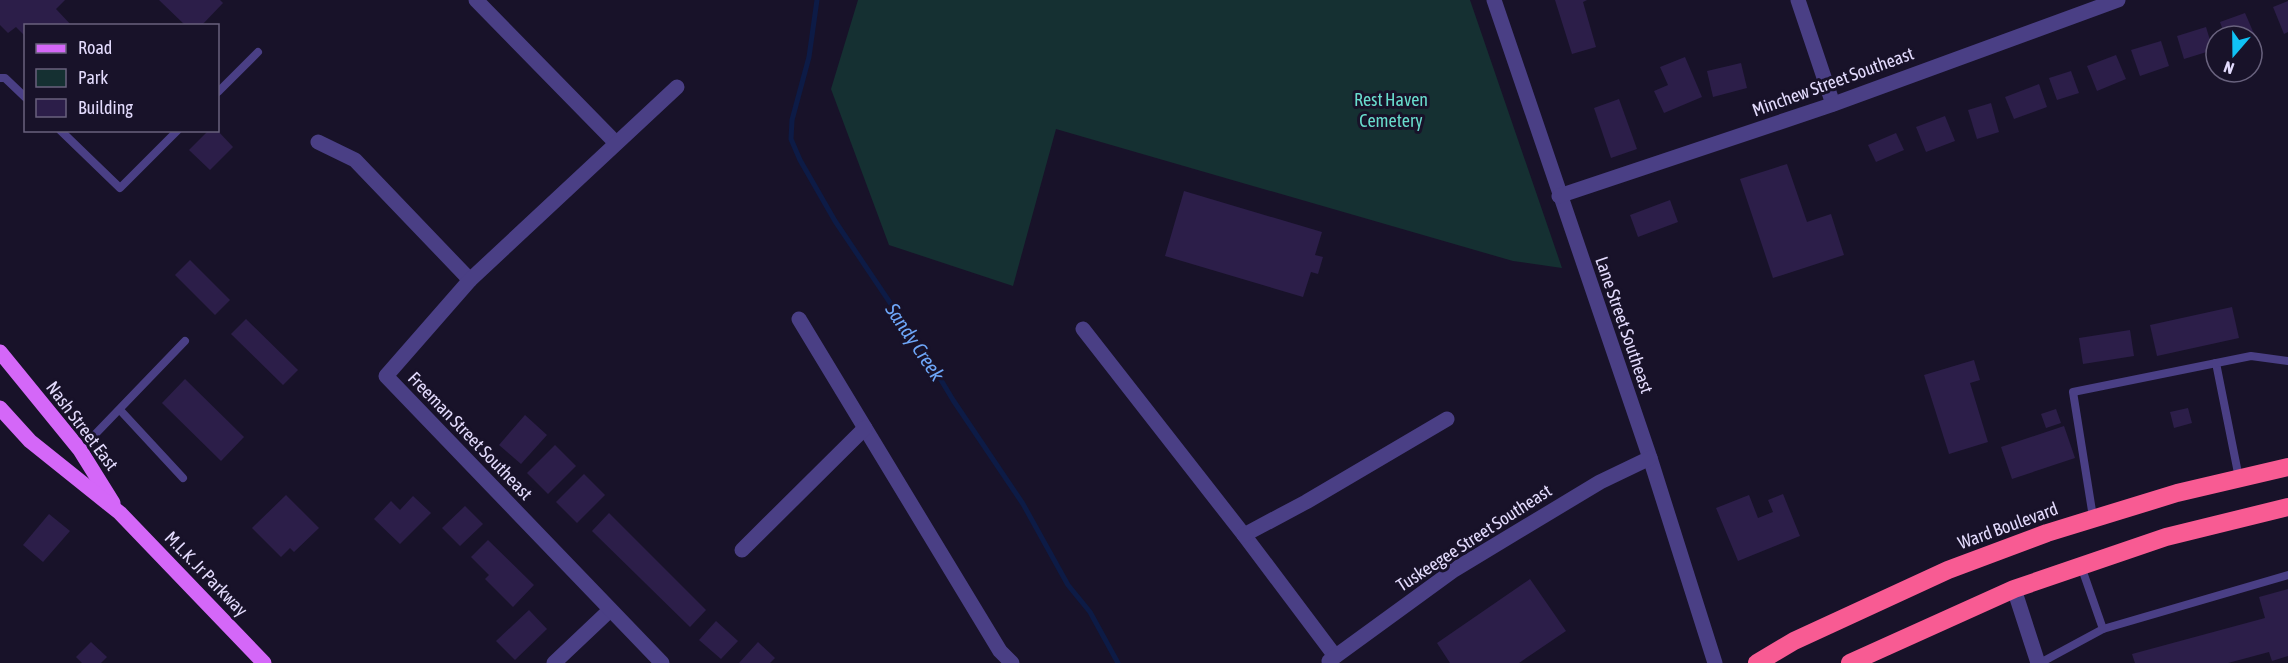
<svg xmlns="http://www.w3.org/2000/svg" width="2288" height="663" viewBox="0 0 2288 663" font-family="'Asap Condensed',sans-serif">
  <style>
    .green { fill: #153032 }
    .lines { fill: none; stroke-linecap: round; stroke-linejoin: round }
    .stream { stroke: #0d1b46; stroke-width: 5 }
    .building { fill: #2c1e49 }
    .lane { stroke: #4a3f85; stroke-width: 8 }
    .street { stroke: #4a3f85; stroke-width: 15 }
    .primary { stroke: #d467f8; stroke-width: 15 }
    .highway { stroke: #f85b93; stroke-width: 18 }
    .labels { text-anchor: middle; stroke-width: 6; stroke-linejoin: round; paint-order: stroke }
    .street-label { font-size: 18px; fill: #e3dbfd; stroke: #181229 }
    .park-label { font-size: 18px; fill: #69dccd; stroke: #181229 }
    .water-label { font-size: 20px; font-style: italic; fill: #6ea7f9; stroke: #181229 }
  </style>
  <rect width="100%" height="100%" fill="#181229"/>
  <!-- green -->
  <polygon class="green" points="858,0 1470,0 1562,268 1513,261 1056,129 1013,286 889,245 831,89"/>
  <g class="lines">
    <!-- stream -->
    <polyline class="stream" points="817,0 809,57 792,120 791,139 800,160 835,221 932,365 953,400 1023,504 1068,585 1090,612 1118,663"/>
  </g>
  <!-- building -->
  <g class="building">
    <polygon points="0,0 65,0 56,9 72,26 26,26 26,37 16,27 8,33 0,25"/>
    <polygon points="159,0 220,0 223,3 201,26 186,26"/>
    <polygon points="1555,0 1587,0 1583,2 1596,47 1572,54"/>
    <polygon points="2288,1 2288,32 2284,34 2273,7"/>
    <polygon points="2245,13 2255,36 2225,36 2220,22"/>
    <polygon points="2206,27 2213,50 2184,59 2177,36"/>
    <polygon points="2161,41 2169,66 2140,76 2131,50"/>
    <polygon points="2116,55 2126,79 2097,91 2087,66"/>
    <polygon points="1685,57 1702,97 1664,113 1654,91 1668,85 1660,67"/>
    <polygon points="1741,63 1747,88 1713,97 1707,71"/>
    <polygon points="2071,71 2079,93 2057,100 2049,78"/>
    <polygon points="2039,84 2047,107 2014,119 2005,97"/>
    <polygon points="1619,99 1637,149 1611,158 1594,108"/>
    <polygon points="1991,103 1999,132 1977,139 1968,110"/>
    <polygon points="1945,116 1955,141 1926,152 1916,127"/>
    <polygon points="209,130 217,130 233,147 210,170 189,150"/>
    <polygon points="1896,133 1904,150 1876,162 1868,145"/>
    <polygon points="1787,164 1807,222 1831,214 1844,255 1773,278 1740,179"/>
    <polygon points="1184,191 1322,232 1315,255 1323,257 1318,274 1311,272 1303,297 1165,256"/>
    <polygon points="1670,200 1678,222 1638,237 1630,215"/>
    <polygon points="190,260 230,300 215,315 175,275"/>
    <polygon points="2232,307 2239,338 2157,356 2150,325"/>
    <polygon points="246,319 298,370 283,385 231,334"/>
    <polygon points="2130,330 2134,356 2083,364 2079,338"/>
    <polygon points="1974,360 1980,380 1970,383 1988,442 1949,454 1924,375"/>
    <polygon points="185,379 244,437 221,461 162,403"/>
    <polygon points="2188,408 2192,423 2174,428 2170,412"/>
    <polygon points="2056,409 2061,423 2046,428 2041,414"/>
    <polygon points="525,415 547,435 521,464 499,445"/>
    <polygon points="2064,426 2075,458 2012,479 2001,447"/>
    <polygon points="555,445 576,466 548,494 527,473"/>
    <polygon points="584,474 605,495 577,523 556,502"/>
    <polygon points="1783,494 1800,536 1738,561 1716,508 1749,495 1758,518 1773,512 1768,500"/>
    <polygon points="286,495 319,528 294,552 290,548 281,557 252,528"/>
    <polygon points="413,496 431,513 400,544 374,519 391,501 400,510"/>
    <polygon points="465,506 483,524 460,546 442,528"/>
    <polygon points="609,513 706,610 690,627 592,531"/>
    <polygon points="49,514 70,531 43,562 23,545"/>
    <polygon points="488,540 534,585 513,607 485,579 489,575 471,557"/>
    <polygon points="1530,579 1566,631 1519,663 1450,663 1437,643"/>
    <polygon points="2288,589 2288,656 2272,661 2269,652 2228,663 2135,663 2132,654 2265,618 2259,597"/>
    <polygon points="529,610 547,629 515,660 496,641"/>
    <polygon points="716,621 738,641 721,659 699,640"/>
    <polygon points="91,642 107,657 101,663 82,663 76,657"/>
    <polygon points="758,642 775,658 770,663 739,663"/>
  </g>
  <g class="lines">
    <!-- lane -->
    <g class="lane">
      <polyline points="0,78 5,78 26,98"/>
      <polyline points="218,92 258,52"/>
      <polyline points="60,130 120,188 178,130"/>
      <polyline points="2216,363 2239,478"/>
      <polyline points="120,410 183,478"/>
      <polyline points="80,450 185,341"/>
      <polyline points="2093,517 2073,392 2251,356 2288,361"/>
      <polyline points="2081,566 2103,629"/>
      <polyline points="2040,663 2103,629 2288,575"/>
    </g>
    <!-- street -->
    <g class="street">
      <polyline points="476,0 615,142"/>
      <polyline points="1494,0 1650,458 1715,663"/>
      <polyline points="1798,0 1833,104"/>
      <polyline points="318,142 355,160 470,280"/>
      <polyline points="1559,196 1831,105 2118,0"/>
      <polyline points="799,319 1000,651 1012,663"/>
      <polyline points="1083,329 1244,535 1335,656"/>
      <polyline points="1244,535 1306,502 1447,419"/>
      <polyline points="742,550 865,428"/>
      <polyline points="2014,589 2038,663"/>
      <polyline points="1329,661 1454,570 1600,482 1650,458"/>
      <polyline points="554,663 610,610"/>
      <polyline points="662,663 386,376 470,280 677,87"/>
    </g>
    <!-- primary -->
    <g class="primary">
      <polyline points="0,352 80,450 113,503"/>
      <polyline points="0,408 30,441 120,513 264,663"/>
    </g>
    <!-- highway -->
    <g class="highway">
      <polyline points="1757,663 1794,641 1948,570 2047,533 2177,493 2288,467"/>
      <polyline points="1850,663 2014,589 2166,537 2288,507"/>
    </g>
  </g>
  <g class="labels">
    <!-- street labels -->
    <g class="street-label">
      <text transform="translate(1833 82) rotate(-20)" y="6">Minchew Street Southeast</text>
      <text transform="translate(1624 325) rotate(71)" y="6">Lane Street Southeast</text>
      <text transform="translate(82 426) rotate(53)" y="6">Nash Street East</text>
      <text transform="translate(470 436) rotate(46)" y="6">Freeman Street Southeast</text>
      <text transform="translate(2008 526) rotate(-20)" y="6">Ward Boulevard</text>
      <text transform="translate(1474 538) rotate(-33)" y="6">Tuskeegee Street Southeast</text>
      <text transform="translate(206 574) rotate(46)" y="6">M.L.K. Jr Parkway</text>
    </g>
    <!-- park labels -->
    <g class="park-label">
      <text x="1391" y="106">Rest Haven<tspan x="1391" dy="21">Cemetery</tspan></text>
    </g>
    <!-- water labels -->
    <g class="water-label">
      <text transform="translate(915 342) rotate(56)" y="7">Sandy Creek</text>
    </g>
  </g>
  <!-- legend -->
  <rect x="24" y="24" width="195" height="108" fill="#181229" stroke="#69627e" stroke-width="1.5"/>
  <rect x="36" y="44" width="30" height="9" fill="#d467f8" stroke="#69627e" stroke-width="1.5"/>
  <text x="78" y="54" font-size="18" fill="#e3dbfd">Road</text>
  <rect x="36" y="69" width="30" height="18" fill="#153032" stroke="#69627e" stroke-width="1.5"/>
  <text x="78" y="84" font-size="18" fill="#e3dbfd">Park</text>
  <rect x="36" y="99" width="30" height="18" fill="#2c1e49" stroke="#69627e" stroke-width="1.5"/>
  <text x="78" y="114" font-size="18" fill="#e3dbfd">Building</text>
  <!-- north arrow -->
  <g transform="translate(2234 54) rotate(200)"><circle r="28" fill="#181229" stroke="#69627e" stroke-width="1.5"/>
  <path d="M0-4.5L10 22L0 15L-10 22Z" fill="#10c2f5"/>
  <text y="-9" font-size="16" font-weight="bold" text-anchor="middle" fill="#e3dbfd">N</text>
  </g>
</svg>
